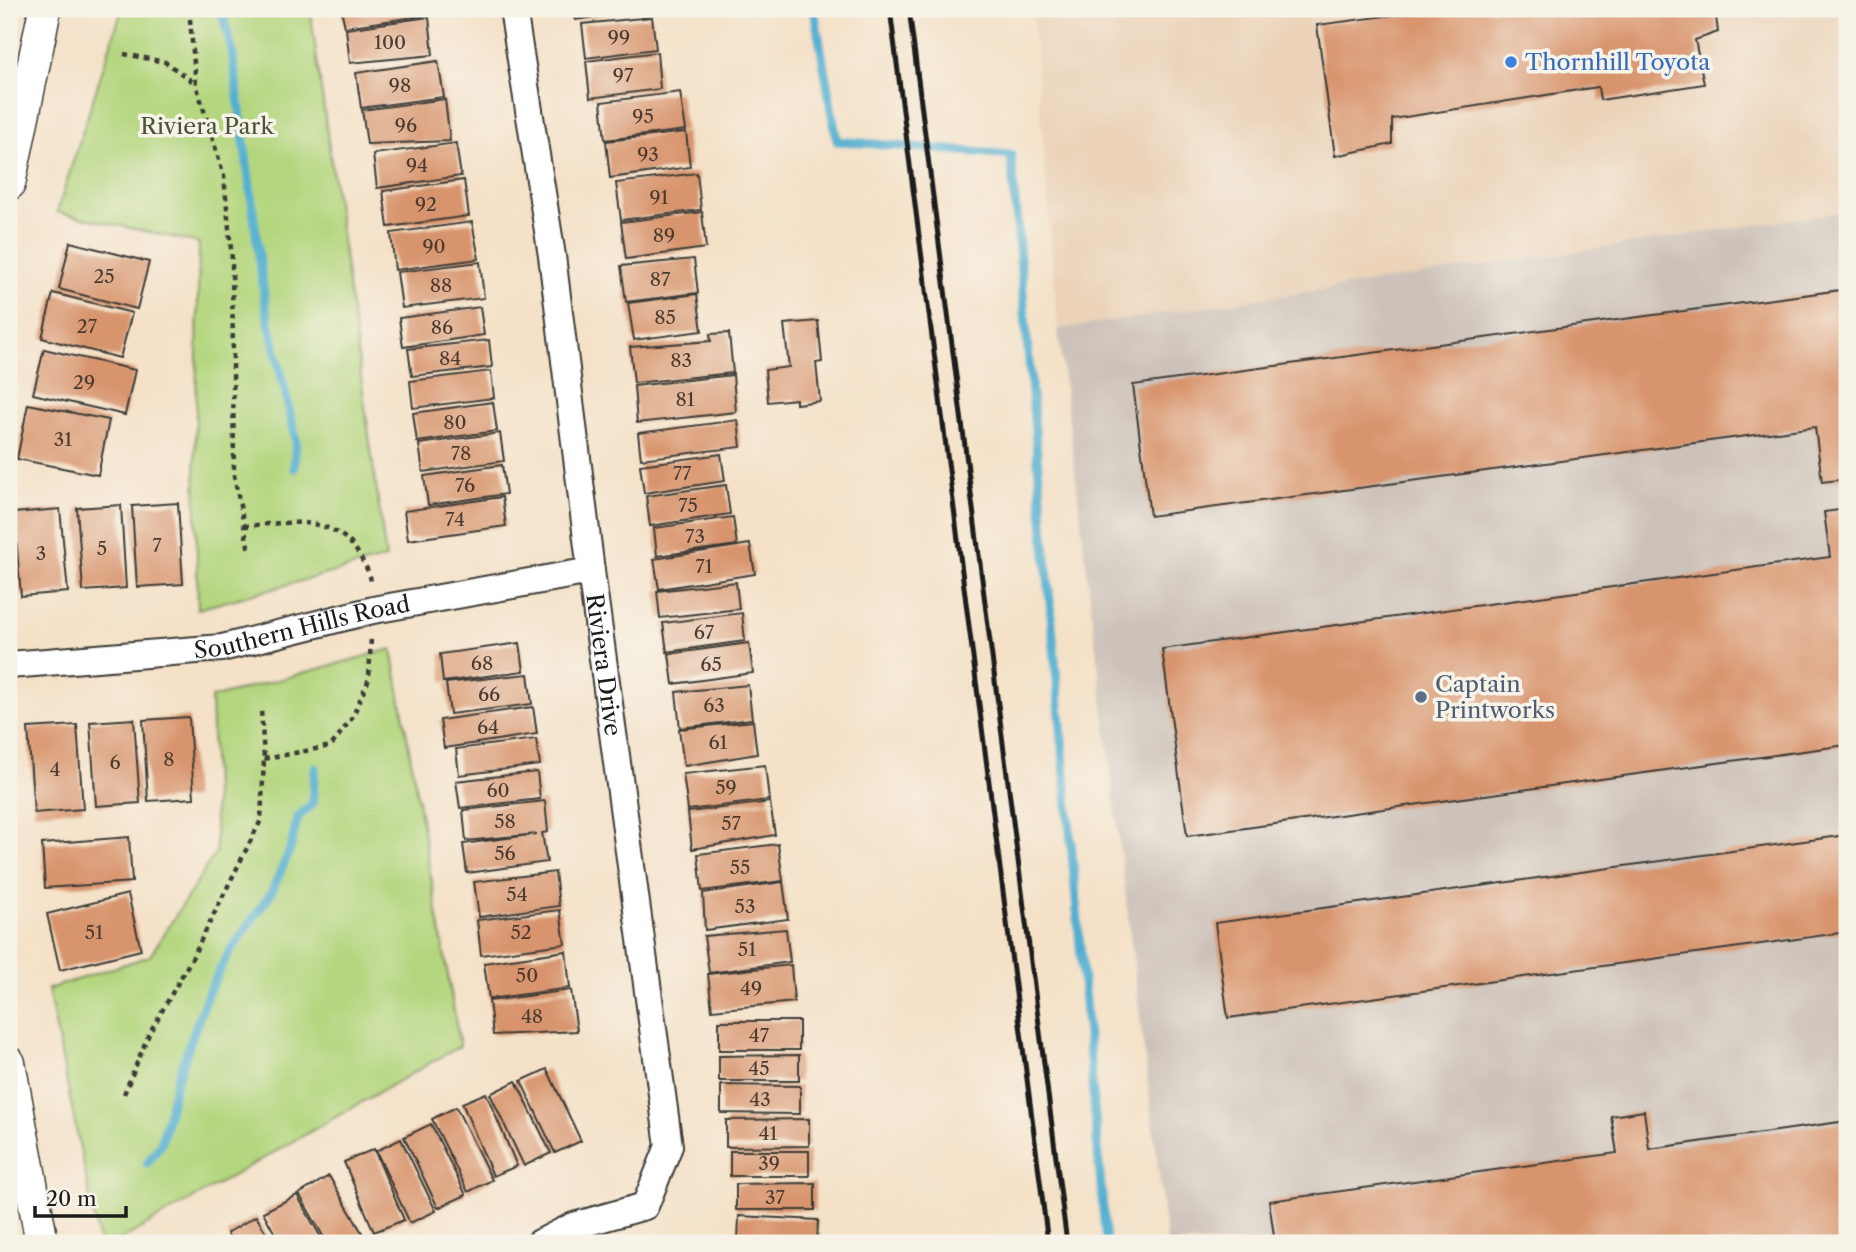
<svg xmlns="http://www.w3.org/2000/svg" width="1856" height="1252" viewBox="0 0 1856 1252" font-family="'Libre Caslon Text',serif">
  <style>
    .built { fill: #ebd2b8 }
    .industrial { fill: #cdc2b9 }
    .green { fill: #b4d67e; stroke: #68794d; stroke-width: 2 }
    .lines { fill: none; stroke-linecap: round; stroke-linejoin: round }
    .stream { stroke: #52afd0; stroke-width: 9 }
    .building { fill: #d8946d }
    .minor-casing { stroke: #3c3a36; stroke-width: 30 }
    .tertiary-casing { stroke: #3c3a36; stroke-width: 35 }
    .path { stroke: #3c3a36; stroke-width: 4.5; stroke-dasharray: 5 5; stroke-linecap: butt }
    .minor { stroke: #fff; stroke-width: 26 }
    .tertiary { stroke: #fff; stroke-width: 32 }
    .rail { stroke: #1c1c1c; stroke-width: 5 }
    .shop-dot { fill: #3f7fe0; stroke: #f7f3e8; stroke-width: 2.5 }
    .service-dot { fill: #5c6f8a; stroke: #f7f3e8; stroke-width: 2.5 }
    .labels { text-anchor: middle; stroke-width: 7; stroke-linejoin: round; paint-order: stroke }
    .number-label { font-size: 19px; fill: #4b3a30 }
    .shop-label { font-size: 23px; fill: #366cbe; stroke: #f7f3e8; text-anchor: start }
    .park-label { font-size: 23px; fill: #4a5439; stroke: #f7f3e8 }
    .street-label { font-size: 23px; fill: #1c1c1c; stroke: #f7f3e8 }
    .service-label { font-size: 23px; fill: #4e5e75; stroke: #f7f3e8; text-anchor: start }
  </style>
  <rect width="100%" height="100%" fill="#f7f3e8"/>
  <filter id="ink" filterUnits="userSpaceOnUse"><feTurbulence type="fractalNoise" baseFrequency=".0143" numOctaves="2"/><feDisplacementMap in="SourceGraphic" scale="14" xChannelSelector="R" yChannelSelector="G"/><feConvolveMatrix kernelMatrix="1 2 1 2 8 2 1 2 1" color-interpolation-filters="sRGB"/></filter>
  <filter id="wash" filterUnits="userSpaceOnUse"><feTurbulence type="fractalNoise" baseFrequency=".00686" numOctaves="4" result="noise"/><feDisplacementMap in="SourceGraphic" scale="28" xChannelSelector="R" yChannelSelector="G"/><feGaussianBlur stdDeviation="1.57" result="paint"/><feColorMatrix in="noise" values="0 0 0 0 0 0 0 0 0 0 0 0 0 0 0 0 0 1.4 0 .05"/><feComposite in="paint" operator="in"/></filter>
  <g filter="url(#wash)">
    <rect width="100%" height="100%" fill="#f4e1c7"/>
    <!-- built -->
    <polygon class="built" points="1032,9 1840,9 1847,38 1847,211 1058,329"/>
    <!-- industrial -->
    <polygon class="industrial" points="1847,211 1847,1243 1167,1243 1058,329"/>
    <!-- green -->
    <g class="green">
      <polygon points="122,9 310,9 386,558 198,609 195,464 199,243 57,212"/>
      <polygon points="392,649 460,1046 115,1243 99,1243 48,989 150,956 216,852 211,698"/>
    </g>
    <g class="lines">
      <!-- stream -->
      <g class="stream">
        <polyline points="221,9 232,50 266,309 296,440 294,468"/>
        <polyline points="814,9 837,141 1011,155 1106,1243"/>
        <polyline points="147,1163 161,1144 176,1082 208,993 228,954 271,893 290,850 298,817 312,805 315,768"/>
      </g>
    </g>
    <g id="blocks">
      <!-- building -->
      <g class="building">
        <polygon points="341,9 427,9 429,15 345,27"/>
        <polygon points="574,9 638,9 638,10 575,20"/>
        <polygon points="1440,9 1715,9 1718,32 1695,40 1704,84 1600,100 1598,87 1392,119 1392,144 1335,156 1317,25"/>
        <polygon points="429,17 433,55 350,63 346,29"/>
        <polygon points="652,17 656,49 586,58 582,24"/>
        <polygon points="657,52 660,89 590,98 586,61"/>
        <polygon points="438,61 444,97 361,108 356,73"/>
        <polygon points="680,92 686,130 605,140 601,102"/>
        <polygon points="445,99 450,141 367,144 362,110"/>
        <polygon points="686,132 690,167 610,178 606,141"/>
        <polygon points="456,143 461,176 377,188 373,154"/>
        <polygon points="697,173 701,210 621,220 616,183"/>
        <polygon points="464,180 469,216 388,227 383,191"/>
        <polygon points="702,212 706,248 626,259 621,222"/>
        <polygon points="472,222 479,259 395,270 391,233"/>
        <polygon points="70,242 149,262 137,309 59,289"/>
        <polygon points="694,259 698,293 626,302 621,266"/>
        <polygon points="480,262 484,298 402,308 397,272"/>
        <polygon points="1841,290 1847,339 1847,479 1822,482 1815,427 1150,516 1133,385"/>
        <polygon points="53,293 132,313 120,358 42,338"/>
        <polygon points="697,294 702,331 634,340 628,303"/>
        <polygon points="480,307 484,335 403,347 399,318"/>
        <polygon points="818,321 822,362 816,363 820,401 796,404 796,399 768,402 765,370 789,367 784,324"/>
        <polygon points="729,333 733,373 634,383 630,347 711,341 710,334"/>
        <polygon points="489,340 492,367 412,376 408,349"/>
        <polygon points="44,349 135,370 125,415 33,394"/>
        <polygon points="491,371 494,398 413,408 410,381"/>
        <polygon points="733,375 736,412 637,423 634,386"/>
        <polygon points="493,402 497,431 417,442 413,413"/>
        <polygon points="28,404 109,420 98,475 17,459"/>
        <polygon points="738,420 741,447 641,459 638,433"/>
        <polygon points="500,433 504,461 423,472 419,444"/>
        <polygon points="721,454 725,481 644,493 640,465"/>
        <polygon points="502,465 506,494 428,505 424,476"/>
        <polygon points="726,485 730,514 650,526 646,496"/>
        <polygon points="502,497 506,526 408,540 404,511"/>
        <polygon points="178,503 183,584 137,587 132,506"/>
        <polygon points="121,505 126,588 83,591 77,508"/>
        <polygon points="60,509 68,592 21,596 14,513"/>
        <polygon points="1847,509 1847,745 1187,836 1162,649 1830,557 1824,512"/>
        <polygon points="733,517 737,545 657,556 654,528"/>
        <polygon points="750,544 755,574 659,589 654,559"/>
        <polygon points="736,582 739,609 660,618 657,591"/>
        <polygon points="742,613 745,641 667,652 663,623"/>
        <polygon points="520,643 524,671 443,682 440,654"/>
        <polygon points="749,643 753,673 673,684 669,654"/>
        <polygon points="528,674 532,704 450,714 446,683"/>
        <polygon points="748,685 752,719 680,728 676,692"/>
        <polygon points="533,707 537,734 444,748 440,720"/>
        <polygon points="189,717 194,798 148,801 143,720"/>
        <polygon points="134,719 140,803 96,806 90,722"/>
        <polygon points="753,721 757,754 684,766 679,729"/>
        <polygon points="77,725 83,809 34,813 28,728"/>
        <polygon points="536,739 540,765 459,775 456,749"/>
        <polygon points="765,765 769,800 688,810 683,774"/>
        <polygon points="537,772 540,799 460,808 456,781"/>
        <polygon points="545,801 548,832 542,833 547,862 467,873 463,844 537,834 466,841 463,810"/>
        <polygon points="770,802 775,835 692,849 688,812"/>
        <polygon points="1847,835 1847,932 1228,1018 1215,923"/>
        <polygon points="129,837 132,882 45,888 42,844"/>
        <polygon points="778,844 783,881 702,891 698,854"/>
        <polygon points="555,872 559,906 479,917 474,882"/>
        <polygon points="783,882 788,919 705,930 703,893"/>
        <polygon points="128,894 141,950 60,970 47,914"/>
        <polygon points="560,910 565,944 481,955 477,920"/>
        <polygon points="786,929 790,962 709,973 704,936"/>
        <polygon points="566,951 570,988 489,999 484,963"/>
        <polygon points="791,965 794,1002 712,1010 708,974"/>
        <polygon points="571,990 577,1031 493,1035 489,1001"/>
        <rect x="719" y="1021" width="80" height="29"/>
        <polygon points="799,1055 799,1081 719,1081 719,1056"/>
        <polygon points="547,1069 581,1141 555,1153 521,1081"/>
        <polygon points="516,1081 551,1153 524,1166 490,1094"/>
        <polygon points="721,1085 800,1086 800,1114 721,1113"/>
        <polygon points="486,1093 517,1166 493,1176 462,1103"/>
        <polygon points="456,1107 492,1180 468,1192 432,1119"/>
        <polygon points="1644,1111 1649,1149 1847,1121 1847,1243 1275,1243 1269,1201 1617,1153 1611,1116"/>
        <polygon points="809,1119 809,1146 726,1147 726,1120"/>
        <polygon points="431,1124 466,1195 438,1208 404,1137"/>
        <polygon points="401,1139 436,1211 410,1223 376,1151"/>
        <polygon points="374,1149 404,1220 374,1232 344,1162"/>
        <rect x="730" y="1151" width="79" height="25"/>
        <polygon points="329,1176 368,1243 327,1243 299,1194"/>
        <polygon points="815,1183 815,1210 736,1210 736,1184"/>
        <polygon points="297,1195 324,1243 280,1243 263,1212"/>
        <polygon points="256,1216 272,1243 233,1243 227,1233"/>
        <polygon points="739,1216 818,1220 817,1243 738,1242"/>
      </g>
    </g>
  </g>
  <g filter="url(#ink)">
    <use href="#blocks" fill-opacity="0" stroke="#3c3a36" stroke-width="2"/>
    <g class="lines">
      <defs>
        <g id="minor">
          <path id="s1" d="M513,9L552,256L591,571L669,1146L645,1206L574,1226L540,1243"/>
          <path id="s2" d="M9,665L222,648L373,610L591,571"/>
        </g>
        <g id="tertiary">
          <polyline points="9,184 45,9"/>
          <polyline points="9,1063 42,1243"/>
        </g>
      </defs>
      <!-- minor casing -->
      <use href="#minor" class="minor-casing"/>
      <!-- tertiary casing -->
      <use href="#tertiary" class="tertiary-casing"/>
      <!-- path -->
      <g class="path">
        <polyline points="189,9 196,84 224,176 232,260 234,475 249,551"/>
        <polyline points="124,54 165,62 196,84"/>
        <path d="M244,526C288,523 336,512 361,558C365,566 371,574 371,583"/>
        <polyline points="264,759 331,746 352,718 369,679 371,637"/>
        <polyline points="124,1094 149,1034 192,958 261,820 264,759 261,708"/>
      </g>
      <!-- minor -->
      <use href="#minor" class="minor"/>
      <!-- tertiary -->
      <use href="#tertiary" class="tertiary"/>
      <!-- rail -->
      <g class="rail">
        <polyline points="890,9 1048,1243"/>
        <polyline points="909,9 1067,1243"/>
      </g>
    </g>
  </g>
  <!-- markers -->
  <circle class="shop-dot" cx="1511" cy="62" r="7"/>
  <circle class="service-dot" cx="1421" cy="697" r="7"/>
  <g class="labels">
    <!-- number labels -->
    <g class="number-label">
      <text x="619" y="44">99</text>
      <text x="390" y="49">100</text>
      <text x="623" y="82">97</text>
      <text x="400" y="92">98</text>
      <text x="643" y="123">95</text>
      <text x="406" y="132">96</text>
      <text x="648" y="161">93</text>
      <text x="417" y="172">94</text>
      <text x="659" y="204">91</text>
      <text x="426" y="211">92</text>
      <text x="664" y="242">89</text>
      <text x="434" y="253">90</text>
      <text x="104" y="283">25</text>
      <text x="660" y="286">87</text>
      <text x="441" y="292">88</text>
      <text x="665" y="324">85</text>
      <text x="87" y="333">27</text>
      <text x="442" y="334">86</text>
      <text x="450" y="365">84</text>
      <text x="681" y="367">83</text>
      <text x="84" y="389">29</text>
      <text x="685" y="406">81</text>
      <text x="455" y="429">80</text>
      <text x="63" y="446">31</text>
      <text x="461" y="460">78</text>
      <text x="682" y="480">77</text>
      <text x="465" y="492">76</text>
      <text x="688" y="512">75</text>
      <text x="455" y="526">74</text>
      <text x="695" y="543">73</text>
      <text x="157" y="552">7</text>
      <text x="102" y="555">5</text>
      <text x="41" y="560">3</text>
      <text x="704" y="573">71</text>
      <text x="704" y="639">67</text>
      <text x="482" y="670">68</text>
      <text x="711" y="671">65</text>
      <text x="489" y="701">66</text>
      <text x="714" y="712">63</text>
      <text x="488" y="734">64</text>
      <text x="718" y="749">61</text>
      <text x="169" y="766">8</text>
      <text x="115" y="769">6</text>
      <text x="55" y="776">4</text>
      <text x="726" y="794">59</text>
      <text x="498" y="797">60</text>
      <text x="505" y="828">58</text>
      <text x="731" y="830">57</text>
      <text x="505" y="860">56</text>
      <text x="740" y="874">55</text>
      <text x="517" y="901">54</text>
      <text x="745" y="913">53</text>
      <text x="94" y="939">51</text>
      <text x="521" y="939">52</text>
      <text x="747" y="956">51</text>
      <text x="527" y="982">50</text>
      <text x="751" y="995">49</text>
      <text x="532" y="1023">48</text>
      <text x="759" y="1042">47</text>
      <text x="759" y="1075">45</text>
      <text x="760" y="1106">43</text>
      <text x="768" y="1140">41</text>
      <text x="769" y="1170">39</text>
      <text x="775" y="1204">37</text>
    </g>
    <!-- shop labels -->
    <g class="shop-label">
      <text x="1525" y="70">Thornhill Toyota</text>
    </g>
    <!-- park labels -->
    <g class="park-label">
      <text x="207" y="134">Riviera Park</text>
    </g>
    <!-- street labels -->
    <g class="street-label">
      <text dy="8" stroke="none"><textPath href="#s2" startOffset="296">Southern Hills Road</textPath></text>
      <text dy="8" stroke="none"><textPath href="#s1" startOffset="662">Riviera Drive</textPath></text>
    </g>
    <!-- service labels -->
    <g class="service-label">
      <text x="1435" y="692">Captain<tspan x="1435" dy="26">Printworks</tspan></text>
    </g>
  </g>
  <!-- margin -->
  <rect width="1856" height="1252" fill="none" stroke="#f7f3e8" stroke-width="35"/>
  <!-- scale -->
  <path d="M35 1206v10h91v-10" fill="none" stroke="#1c1c1c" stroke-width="3.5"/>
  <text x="46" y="1206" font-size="21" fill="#1c1c1c" stroke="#f7f3e8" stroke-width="5" paint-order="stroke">20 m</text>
</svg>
